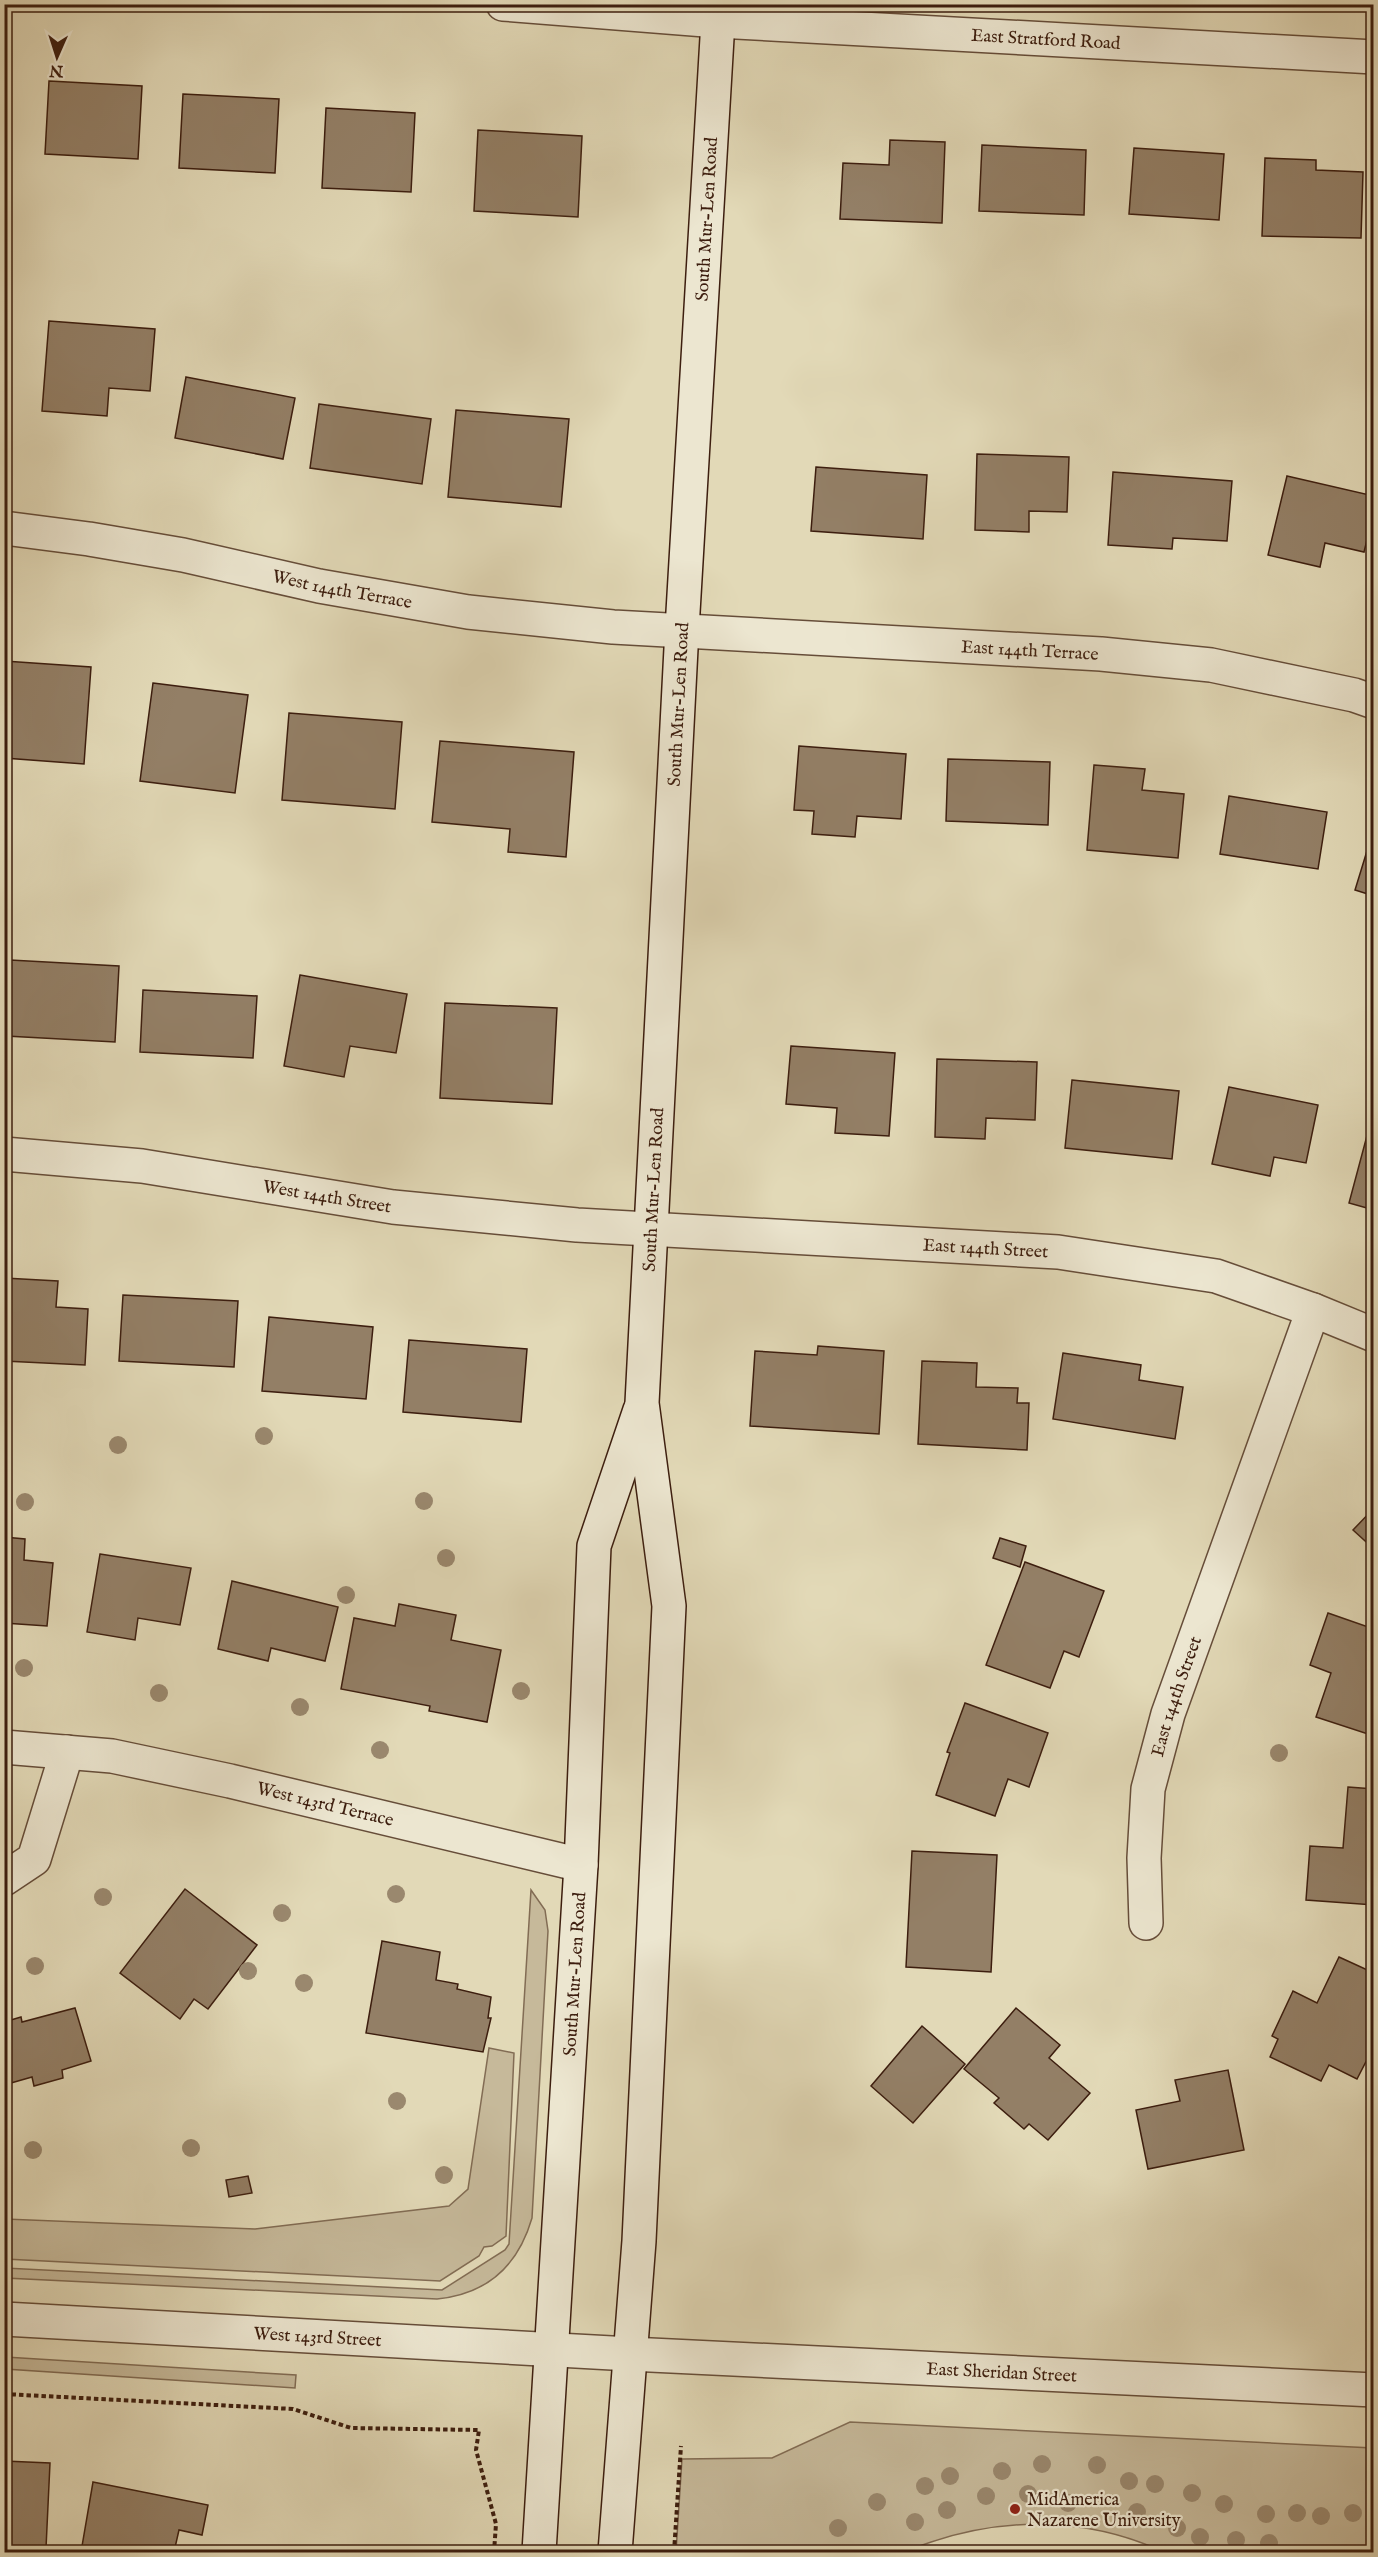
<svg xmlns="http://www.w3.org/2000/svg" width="1378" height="2557" viewBox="0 0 1378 2557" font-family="'IM FELL English',serif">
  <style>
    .green { fill: #c6b99a; stroke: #826c54; stroke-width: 1.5 }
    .building { fill: #937f66; stroke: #3d1e0f; stroke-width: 1.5 }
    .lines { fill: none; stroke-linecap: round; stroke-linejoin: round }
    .minor-casing { stroke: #664d39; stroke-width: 36 }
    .tertiary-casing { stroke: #664d39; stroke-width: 36 }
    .secondary-casing { stroke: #3d1e0f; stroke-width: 36 }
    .path { stroke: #3d1e0f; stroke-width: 4; stroke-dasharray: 4.5 3; stroke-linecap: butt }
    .minor { stroke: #ece6d0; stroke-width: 33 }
    .tertiary { stroke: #ece6d0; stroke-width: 33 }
    .secondary { stroke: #ece6d0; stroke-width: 33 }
    .tree { fill: #9a886e }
    .poi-dot { fill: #8f2418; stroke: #ece6d0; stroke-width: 2 }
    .labels { text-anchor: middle; stroke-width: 4.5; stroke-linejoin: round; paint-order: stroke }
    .street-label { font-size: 18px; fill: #3d1e0f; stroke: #ece6d0 }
    .poi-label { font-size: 18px; fill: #3d1e0f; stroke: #ece6d0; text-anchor: start }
  </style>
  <rect width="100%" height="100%" fill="#e2d9b7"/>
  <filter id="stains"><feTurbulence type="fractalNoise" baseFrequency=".00333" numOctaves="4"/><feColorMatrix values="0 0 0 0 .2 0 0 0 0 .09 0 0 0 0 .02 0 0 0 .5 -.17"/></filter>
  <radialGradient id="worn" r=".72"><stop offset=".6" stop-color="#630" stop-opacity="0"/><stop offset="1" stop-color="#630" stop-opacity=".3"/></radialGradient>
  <!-- green -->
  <g class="green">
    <path d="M531,1890L545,1910L548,1931L532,2218C518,2266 488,2294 437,2299L5,2278V2268L442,2290L505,2250L509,2244Z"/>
    <polygon points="489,2048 514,2053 506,2236 492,2246 484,2247 479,2256 440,2281 5,2259 5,2219 255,2229 449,2206 468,2189"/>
    <polygon points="5,2357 296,2375 295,2388 5,2369"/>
    <path d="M850,2422L1373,2448V2552H1164C1079,2513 989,2517 904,2552H676L682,2459L772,2458Z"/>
  </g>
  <!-- building -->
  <g class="building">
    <polygon points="49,81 142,86 138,159 45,154"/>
    <polygon points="183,94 279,99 275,173 179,168"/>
    <polygon points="326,108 415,113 411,192 322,188"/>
    <polygon points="478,130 582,136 578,217 474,211"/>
    <polygon points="890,140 945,142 942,223 840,219 843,163 889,165"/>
    <polygon points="982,145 1086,150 1084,215 979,211"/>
    <polygon points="1134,148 1224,154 1219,220 1129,214"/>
    <polygon points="1265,158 1316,160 1316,170 1363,172 1361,238 1262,236"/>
    <polygon points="49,321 155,329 150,391 109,388 107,416 42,411"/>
    <polygon points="4,333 11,333 7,409 4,409"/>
    <polygon points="186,377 295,398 283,459 175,438"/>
    <polygon points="319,404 431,419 422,484 310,468"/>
    <polygon points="456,410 569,419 561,507 448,497"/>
    <polygon points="977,454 1069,457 1067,512 1029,511 1029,532 975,530"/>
    <polygon points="816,467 927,475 923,539 811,531"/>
    <polygon points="1113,472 1232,481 1227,541 1173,538 1172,549 1108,545"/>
    <polygon points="1287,476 1374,496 1374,512 1364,552 1325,543 1320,567 1268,555"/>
    <polygon points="4,661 91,667 84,764 4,758"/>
    <polygon points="153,683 248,695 235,793 140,781"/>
    <polygon points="289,713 402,722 395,809 282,800"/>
    <polygon points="440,741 574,752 566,857 508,852 510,829 432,822"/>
    <polygon points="799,746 906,754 901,819 857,816 855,837 812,834 814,811 794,810"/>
    <polygon points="948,759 1050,762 1048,825 946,821"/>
    <polygon points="1094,765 1145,769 1142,790 1184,794 1178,858 1087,850"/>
    <polygon points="1229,796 1327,812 1318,869 1220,854"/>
    <polygon points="1374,828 1374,896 1355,890"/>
    <polygon points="10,960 119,966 115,1042 6,1036"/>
    <polygon points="300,975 407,994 396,1053 350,1046 344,1077 284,1066"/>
    <polygon points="143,990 257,996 253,1058 140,1052"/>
    <polygon points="445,1003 557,1008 552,1104 440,1098"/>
    <polygon points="791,1046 895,1053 889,1136 835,1133 837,1108 786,1104"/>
    <polygon points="937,1059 1037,1062 1035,1120 986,1118 985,1139 935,1137"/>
    <polygon points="1072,1080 1179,1091 1172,1159 1065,1148"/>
    <polygon points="1229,1087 1318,1105 1306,1163 1274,1157 1270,1176 1212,1164"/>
    <polygon points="1369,1128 1374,1129 1374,1210 1349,1203"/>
    <polygon points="4,1278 58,1281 56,1307 88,1309 85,1365 4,1361"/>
    <polygon points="123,1295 238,1301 234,1367 119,1361"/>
    <polygon points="269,1317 373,1327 366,1399 262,1391"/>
    <polygon points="409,1340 527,1349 521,1422 403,1412"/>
    <polygon points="818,1346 884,1351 879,1434 750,1426 755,1351 817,1355"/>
    <polygon points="1063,1353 1141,1365 1139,1380 1183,1387 1175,1439 1053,1419"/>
    <polygon points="922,1361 977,1363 976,1387 1018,1388 1017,1403 1029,1403 1027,1450 918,1444"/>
    <polygon points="1374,1508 1374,1549 1353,1530"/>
    <polygon points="4,1537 25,1539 24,1560 53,1563 47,1626 4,1623"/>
    <polygon points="1000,1538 1026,1546 1020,1567 993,1558"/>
    <polygon points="100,1554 191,1568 180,1625 138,1618 135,1640 87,1632"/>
    <polygon points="1025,1562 1104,1591 1079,1657 1064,1651 1050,1688 986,1665"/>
    <polygon points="232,1581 338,1607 325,1661 271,1648 268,1661 218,1649"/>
    <polygon points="399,1604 456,1615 451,1640 501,1650 487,1722 429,1711 430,1706 341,1689 354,1618 395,1626"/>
    <polygon points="1328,1613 1374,1629 1374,1736 1316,1717 1331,1673 1310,1665"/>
    <polygon points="965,1703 1048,1733 1029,1787 1008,1779 995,1816 936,1795 950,1753 947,1752"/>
    <polygon points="1348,1787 1374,1789 1374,1905 1306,1900 1310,1846 1343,1848"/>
    <polygon points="912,1851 997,1855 991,1972 906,1967"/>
    <polygon points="185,1889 257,1945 208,2009 194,1999 180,2019 120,1973"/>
    <polygon points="382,1941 440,1952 436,1980 458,1984 457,1989 491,1997 488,2018 491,2018 483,2052 366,2033"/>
    <polygon points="1339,1957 1374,1973 1374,2046 1357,2079 1329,2065 1321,2081 1270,2057 1278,2039 1272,2036 1293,1991 1317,2003"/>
    <polygon points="75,2008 91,2061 62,2070 63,2078 34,2086 32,2077 4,2085 4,2022 21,2017 22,2022"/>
    <polygon points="1016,2008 1060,2045 1049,2058 1090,2093 1048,2140 1029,2124 1024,2129 994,2103 999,2098 964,2069"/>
    <polygon points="922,2026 965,2064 913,2123 871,2086"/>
    <polygon points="1228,2070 1244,2150 1148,2169 1136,2110 1180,2101 1175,2080"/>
    <polygon points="248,2176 252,2193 229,2197 226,2180"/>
    <polygon points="4,2461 50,2463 46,2548 5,2546 4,2552"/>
    <polygon points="93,2482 208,2505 202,2535 179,2530 174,2552 153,2552 137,2549 136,2552 81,2552"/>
  </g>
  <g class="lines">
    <defs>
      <g id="minor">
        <path id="s1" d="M503,4L718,21L1374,57"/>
        <path id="s2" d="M4,528L89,539L183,555L319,586L468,612L613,627L1101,654L1211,665L1354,695L1374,702"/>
        <path id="s3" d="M4,1154L142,1166L393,1207L577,1225L1058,1252L1216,1276L1313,1310L1374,1335"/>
        <path id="s4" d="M4,1747L112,1756L230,1781L581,1865"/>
        <polyline points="4,1879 34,1859 67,1752"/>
        <path id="s5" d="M1146,1923L1144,1858L1148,1789L1168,1714L1313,1310"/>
      </g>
      <g id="tertiary">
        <path id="s6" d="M4,2319L630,2354L1374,2390"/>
      </g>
      <g id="secondary">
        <path id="s7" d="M539,2552L581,1865L594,1546L640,1410"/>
        <path id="s8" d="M615,2552L639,2241L669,1606L642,1403L682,629L719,4"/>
      </g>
    </defs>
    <!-- minor casing -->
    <use href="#minor" class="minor-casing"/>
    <!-- tertiary casing -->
    <use href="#tertiary" class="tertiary-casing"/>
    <!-- secondary casing -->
    <use href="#secondary" class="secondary-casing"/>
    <!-- path -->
    <g class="path">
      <polyline points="4,2394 293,2409 351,2428 479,2430 476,2450 496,2524 494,2552"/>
      <polyline points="674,2552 681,2446"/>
    </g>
    <!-- minor -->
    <use href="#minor" class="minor"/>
    <!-- tertiary -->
    <use href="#tertiary" class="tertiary"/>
    <!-- secondary -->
    <use href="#secondary" class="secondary"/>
  </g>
  <!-- trees -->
  <g class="tree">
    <circle cx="264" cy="1436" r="9"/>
    <circle cx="118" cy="1445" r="9"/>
    <circle cx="424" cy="1501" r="9"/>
    <circle cx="25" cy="1502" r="9"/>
    <circle cx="446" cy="1558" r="9"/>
    <circle cx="346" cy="1595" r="9"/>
    <circle cx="24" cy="1668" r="9"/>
    <circle cx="521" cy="1691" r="9"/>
    <circle cx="159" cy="1693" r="9"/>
    <circle cx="300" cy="1707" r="9"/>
    <circle cx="380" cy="1750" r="9"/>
    <circle cx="1279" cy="1753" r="9"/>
    <circle cx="396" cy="1894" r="9"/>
    <circle cx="103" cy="1897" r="9"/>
    <circle cx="282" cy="1913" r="9"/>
    <circle cx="35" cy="1966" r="9"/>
    <circle cx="248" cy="1971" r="9"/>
    <circle cx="304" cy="1983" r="9"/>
    <circle cx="397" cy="2101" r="9"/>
    <circle cx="191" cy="2148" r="9"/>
    <circle cx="33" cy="2150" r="9"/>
    <circle cx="444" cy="2175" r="9"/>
    <circle cx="1042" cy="2464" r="9"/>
    <circle cx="1097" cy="2465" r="9"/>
    <circle cx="1002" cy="2471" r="9"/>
    <circle cx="950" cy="2476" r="9"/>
    <circle cx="1129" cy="2481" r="9"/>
    <circle cx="1155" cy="2484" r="9"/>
    <circle cx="925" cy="2486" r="9"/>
    <circle cx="1192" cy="2493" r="9"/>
    <circle cx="1028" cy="2494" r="9"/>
    <circle cx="986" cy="2496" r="9"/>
    <circle cx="877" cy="2502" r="9"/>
    <circle cx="1068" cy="2503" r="9"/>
    <circle cx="1224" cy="2504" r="9"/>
    <circle cx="947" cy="2510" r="9"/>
    <circle cx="1137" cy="2512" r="9"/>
    <circle cx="1297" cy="2513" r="9"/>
    <circle cx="1353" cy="2513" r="9"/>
    <circle cx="1266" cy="2514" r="9"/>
    <circle cx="1321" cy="2516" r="9"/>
    <circle cx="915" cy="2522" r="9"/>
    <circle cx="838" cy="2528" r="9"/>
    <circle cx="1177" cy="2528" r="9"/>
    <circle cx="1200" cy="2537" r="9"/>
    <circle cx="1236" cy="2540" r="9"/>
    <circle cx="1269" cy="2543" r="9"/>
  </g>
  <!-- markers -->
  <circle class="poi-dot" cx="1015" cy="2509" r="6"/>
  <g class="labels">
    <!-- street labels -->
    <g class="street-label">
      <text dy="6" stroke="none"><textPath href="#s1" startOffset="544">East Stratford Road</textPath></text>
      <text dy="6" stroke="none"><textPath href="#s8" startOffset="2338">South Mur-Len Road</textPath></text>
      <text dy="6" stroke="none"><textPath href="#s2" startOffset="344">West 144th Terrace</textPath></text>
      <text dy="6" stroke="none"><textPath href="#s2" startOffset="1035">East 144th Terrace</textPath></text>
      <text dy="6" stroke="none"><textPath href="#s8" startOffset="1852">South Mur-Len Road</textPath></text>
      <text dy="6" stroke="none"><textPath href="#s8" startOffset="1366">South Mur-Len Road</textPath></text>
      <text dy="6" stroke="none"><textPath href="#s3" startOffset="326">West 144th Street</textPath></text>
      <text dy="6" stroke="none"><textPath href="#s3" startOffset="987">East 144th Street</textPath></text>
      <text dy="6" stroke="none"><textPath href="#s5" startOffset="231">East 144th Street</textPath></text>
      <text dy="6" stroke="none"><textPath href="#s4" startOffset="327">West 143rd Terrace</textPath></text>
      <text dy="6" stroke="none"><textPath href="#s7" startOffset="579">South Mur-Len Road</textPath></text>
      <text dy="6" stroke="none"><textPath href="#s6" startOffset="314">West 143rd Street</textPath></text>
      <text dy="6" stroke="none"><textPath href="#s6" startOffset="999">East Sheridan Street</textPath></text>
    </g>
    <!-- poi labels -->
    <g class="poi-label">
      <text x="1027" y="2505">MidAmerica<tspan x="1027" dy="21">Nazarene University</tspan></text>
    </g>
  </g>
  <!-- margin -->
  <rect width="1378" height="2557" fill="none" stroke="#e2d9b7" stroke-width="24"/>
  <rect x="6" y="6" width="1366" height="2545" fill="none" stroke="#3d1e0f" stroke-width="3"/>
  <rect x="12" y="12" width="1354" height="2533" fill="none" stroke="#3d1e0f" stroke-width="1.5"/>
  <!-- north arrow -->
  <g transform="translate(57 57) rotate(183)" stroke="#ece6d0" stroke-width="4.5" paint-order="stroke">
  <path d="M0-4.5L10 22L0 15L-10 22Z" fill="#3d1e0f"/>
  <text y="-9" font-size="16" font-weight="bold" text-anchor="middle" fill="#3d1e0f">N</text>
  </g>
  <rect width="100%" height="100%" filter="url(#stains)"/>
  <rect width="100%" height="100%" fill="url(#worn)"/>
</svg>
